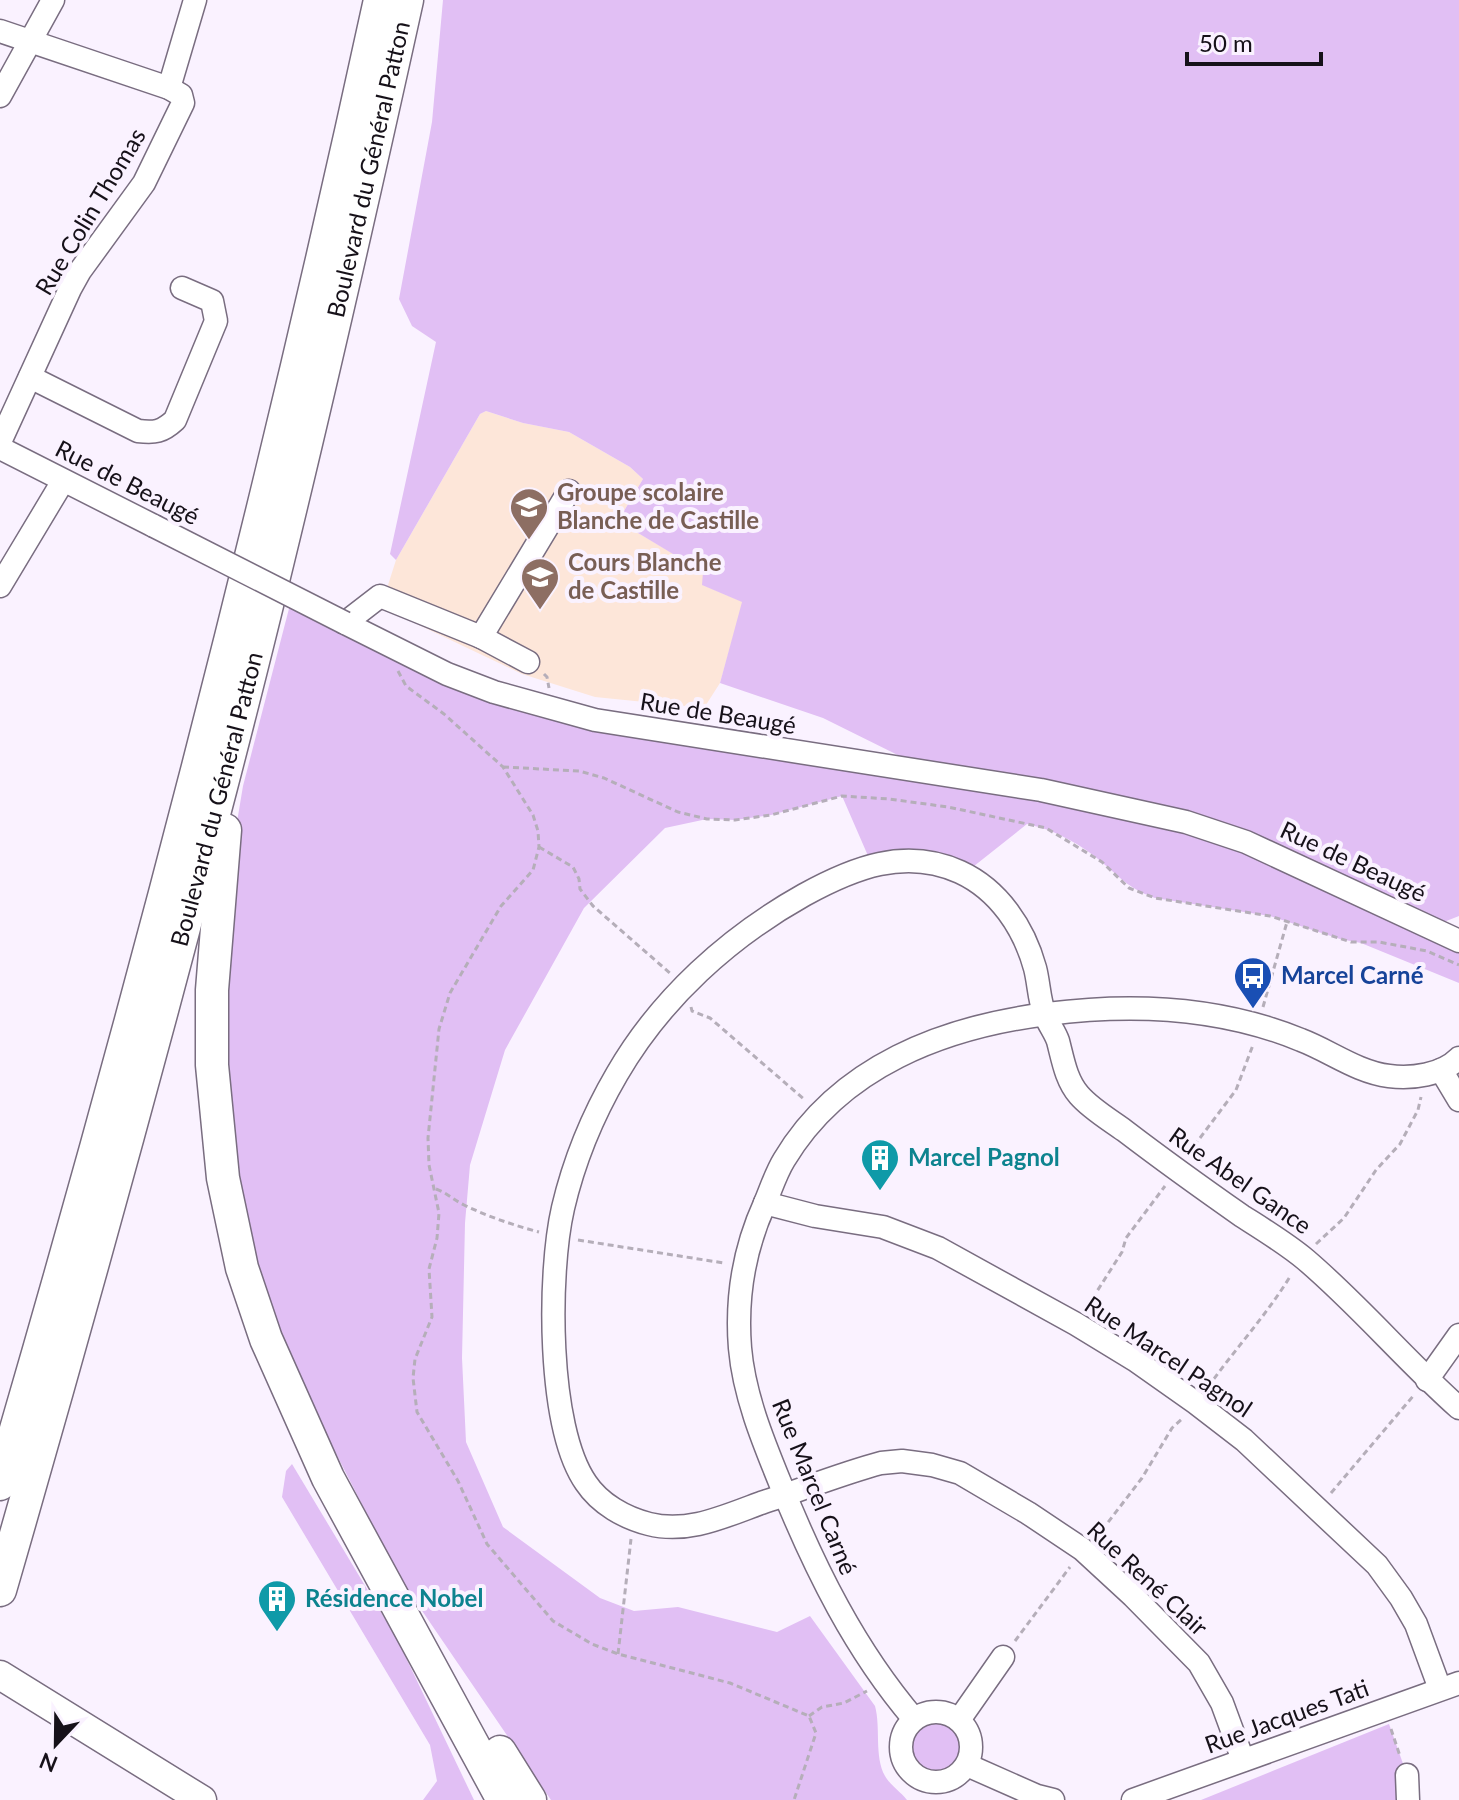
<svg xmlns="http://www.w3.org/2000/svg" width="1459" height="1800" viewBox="0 0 1459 1800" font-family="Lato,sans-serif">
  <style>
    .education { fill: #fde6d9 }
    .green { fill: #e1bff4 }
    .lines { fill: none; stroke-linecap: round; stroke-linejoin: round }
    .minor-casing { stroke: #796d80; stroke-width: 25 }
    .major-casing { stroke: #796d80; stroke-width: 31 }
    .highway-casing { stroke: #796d80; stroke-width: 35 }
    .path { stroke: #b5aeb9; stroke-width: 3; stroke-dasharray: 6 4; stroke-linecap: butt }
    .minor { stroke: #fff; stroke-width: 22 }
    .major { stroke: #fff; stroke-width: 28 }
    .highway { stroke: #fff; stroke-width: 32 }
    .minor-bridge-casing { stroke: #796d80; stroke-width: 25; stroke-linecap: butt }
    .minor-bridge { stroke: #fff; stroke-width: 22 }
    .labels { text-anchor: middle; stroke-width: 8; stroke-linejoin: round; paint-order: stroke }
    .street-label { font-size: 24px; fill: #161119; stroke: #faf2ff }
    .education-label { font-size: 24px; font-weight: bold; fill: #785e54; stroke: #faf2ff; text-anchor: start }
    .transit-label { font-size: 24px; font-weight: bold; fill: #164399; stroke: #faf2ff; text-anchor: start }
    .culture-label { font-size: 24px; font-weight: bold; fill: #0d838f; stroke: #faf2ff; text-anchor: start }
  </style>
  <rect width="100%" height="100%" fill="#faf2ff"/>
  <!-- education -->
  <polygon class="education" points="486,411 523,423 569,432 630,467 643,479 618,521 704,572 703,585 743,602 720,683 704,708 595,697 522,674 381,607 396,560 480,414"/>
  <!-- green -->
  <g class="green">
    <path d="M443,0H1459V916L1431,927L1459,941V983L1361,943L1340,939L1270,916L1155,898C1130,889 1123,880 1104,864C1082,845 1056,830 1027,824L964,874L872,865L842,796L771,815L735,820L707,819L665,828L584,908L505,1050L470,1165L465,1223L462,1358L466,1442L503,1527L600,1598L634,1611L678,1607L777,1632L810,1616L875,1706C881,1728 874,1756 885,1776C890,1785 901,1792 907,1800H551L399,1577L298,1379L274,1321L242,1213L226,1059L231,858L243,786L292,597L494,692L932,772L823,718L720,683L742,602L702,585L703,572L618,521L643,479L630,467L569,432L523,423L486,411L480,414L396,560L390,554L436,342L412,326L399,299L432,122Z"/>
    <polygon points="292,1464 397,1639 474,1800 423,1800 437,1781 430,1745 282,1497 286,1471"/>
    <circle cx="936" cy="1747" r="27"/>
    <polygon points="1389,1724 1407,1775 1408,1800 1201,1800"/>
  </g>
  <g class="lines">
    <defs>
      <g id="minor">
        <polyline points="0,31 169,88 181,95 183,103 144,183 80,271 70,289 0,442"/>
        <polyline points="169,88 195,0"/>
        <polyline points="0,96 53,0"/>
        <path d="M30,377L138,431C155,433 162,432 175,420L216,321L212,301L182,288"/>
        <polyline points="0,448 154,526"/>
        <polyline points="0,586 63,481"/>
        <polyline points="481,637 569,491"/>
        <polyline points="528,662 481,637 380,596 345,623 447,674 494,692 595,720 1041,790 1186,822 1246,842 1459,941"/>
        <polyline points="1441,1070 1459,1100"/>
        <polyline points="765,1203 815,1216 883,1227 938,1248 1076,1324 1135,1360 1196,1403 1244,1440 1377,1565 1401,1598 1416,1624 1440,1689"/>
        <polyline points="1427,1380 1459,1335"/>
        <circle cx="936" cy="1747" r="35"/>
        <path d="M914,1719C855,1650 815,1569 781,1485C763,1441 744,1395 740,1348C736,1298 744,1249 765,1203C771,1189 776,1173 784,1160C840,1066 944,1027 1047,1014C1132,1003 1221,1007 1301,1040C1330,1051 1357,1072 1389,1076C1412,1079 1442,1075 1459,1058"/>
        <polyline points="959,1720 1003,1657"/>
        <path d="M1243,1760L1222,1703L1199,1663L1133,1596L1082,1549L1028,1513L960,1473L932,1465L902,1461L881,1463C840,1474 801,1490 761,1503C725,1516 688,1534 649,1524C625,1518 600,1504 586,1483C547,1427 548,1273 563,1208C574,1161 593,1115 617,1074C661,998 729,937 804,895C853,868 905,847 960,872C999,890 1024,928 1035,968C1039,983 1039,1001 1045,1015C1049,1025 1055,1032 1058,1041C1063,1060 1066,1080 1079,1095C1091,1109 1110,1120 1125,1131C1163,1160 1202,1188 1242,1216C1264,1230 1287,1244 1306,1260C1360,1306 1406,1361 1459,1408"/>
        <polyline points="967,1765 1037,1796 1053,1800"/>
        <polyline points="1407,1775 1408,1800"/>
        <polyline points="1133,1800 1459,1683"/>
      </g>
      <polyline id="major" points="0,1675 202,1800"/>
      <g id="highway">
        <polyline points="225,830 212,990 212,1065 223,1178 242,1268 266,1339 328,1478 503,1800"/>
        <path d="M0,1484C144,994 272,499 380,0"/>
        <path id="s1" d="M0,1590C77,1324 151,1056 221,787C289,526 349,263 407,0"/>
        <polyline points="500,1752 530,1800"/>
      </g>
    </defs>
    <!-- minor casing -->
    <use href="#minor" class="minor-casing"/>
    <!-- major casing -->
    <use href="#major" class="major-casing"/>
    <!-- highway casing -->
    <use href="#highway" class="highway-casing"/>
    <!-- path -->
    <g class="path">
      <polyline points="398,671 406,686 444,714 503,767 533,815 538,831 539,847 533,870 501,906 450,993 439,1029 428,1138 429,1165 439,1213 437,1238 429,1269 432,1317 415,1359 413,1378 417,1412 458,1481 487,1544 553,1621 592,1644 618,1654 730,1683 809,1716 816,1733 794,1800"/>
      <polyline points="544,674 547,677 549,688"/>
      <polyline points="503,767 579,771 604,778 678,812 707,819 735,820 771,815 842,796 889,799 948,807 1046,828 1102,862 1129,888 1155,898 1270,916 1351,942 1379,942 1427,951 1459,965"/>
      <polyline points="539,847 573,867 579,879 580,889 593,906 671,974"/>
      <polyline points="691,1007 692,1011 710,1018 805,1100"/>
      <polyline points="1263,1007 1287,922"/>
      <polyline points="1188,1154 1236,1090 1253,1045"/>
      <path d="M436,1189C447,1193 454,1200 464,1205C489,1217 513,1225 539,1232"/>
      <polyline points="578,1240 724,1263"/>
      <polyline points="1316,1244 1344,1218 1376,1170 1400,1144 1418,1110 1421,1097"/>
      <polyline points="1087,1307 1122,1252 1126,1238 1165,1186"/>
      <path d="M1208,1387C1235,1349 1266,1316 1291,1275"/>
      <polyline points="1331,1493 1414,1395"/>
      <polyline points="1096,1538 1142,1478 1172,1428 1183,1418"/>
      <polyline points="1015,1641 1070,1567"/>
      <polyline points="618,1654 631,1539"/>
      <polyline points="809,1716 822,1707 844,1703 867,1691"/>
      <polyline points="1391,1729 1400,1756"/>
    </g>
    <!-- minor -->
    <use href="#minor" class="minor"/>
    <!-- major -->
    <use href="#major" class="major"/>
    <!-- highway -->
    <use href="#highway" class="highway"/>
    <defs>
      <polyline id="minor-bridge" points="154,526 345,623"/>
    </defs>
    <!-- minor-bridge casing -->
    <use href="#minor-bridge" class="minor-bridge-casing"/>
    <!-- minor-bridge -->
    <use href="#minor-bridge" class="minor-bridge"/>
  </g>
  <!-- icons -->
  <defs>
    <symbol id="school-pin" viewBox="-11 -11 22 30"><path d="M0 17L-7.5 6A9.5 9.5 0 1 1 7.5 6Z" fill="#8d6e63" stroke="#faf2ff"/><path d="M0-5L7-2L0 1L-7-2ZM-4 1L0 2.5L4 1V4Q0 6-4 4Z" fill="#fff"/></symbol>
    <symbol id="bus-pin" viewBox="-11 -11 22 30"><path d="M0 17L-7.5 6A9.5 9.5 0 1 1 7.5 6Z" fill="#1a4fb4" stroke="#faf2ff"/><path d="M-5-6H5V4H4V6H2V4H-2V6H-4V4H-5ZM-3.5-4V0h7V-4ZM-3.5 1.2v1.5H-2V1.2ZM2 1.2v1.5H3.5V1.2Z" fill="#fff"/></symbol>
    <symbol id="building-pin" viewBox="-11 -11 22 30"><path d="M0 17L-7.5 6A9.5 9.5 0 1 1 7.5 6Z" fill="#0f9aa8" stroke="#faf2ff"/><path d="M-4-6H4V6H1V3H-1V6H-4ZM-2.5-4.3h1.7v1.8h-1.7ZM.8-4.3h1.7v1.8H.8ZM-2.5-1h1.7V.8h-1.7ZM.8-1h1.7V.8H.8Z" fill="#fff"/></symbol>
  </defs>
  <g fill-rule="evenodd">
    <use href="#school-pin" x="507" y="485" width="44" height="60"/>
    <use href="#school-pin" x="518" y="555" width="44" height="60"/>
    <use href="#bus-pin" x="1231" y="954" width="44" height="60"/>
    <use href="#building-pin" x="858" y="1136" width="44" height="60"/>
    <use href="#building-pin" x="255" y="1577" width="44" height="60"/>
  </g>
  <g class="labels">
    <!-- street labels -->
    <g class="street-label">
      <text dy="8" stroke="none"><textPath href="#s1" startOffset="1468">Boulevard du Général Patton</textPath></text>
      <text transform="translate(91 212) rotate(-59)" y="8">Rue Colin Thomas</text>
      <text transform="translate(127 483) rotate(27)" y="8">Rue de Beaugé</text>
      <text transform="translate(718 714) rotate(9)" y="8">Rue de Beaugé</text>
      <text dy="8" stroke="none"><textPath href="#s1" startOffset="820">Boulevard du Général Patton</textPath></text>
      <text transform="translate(1353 862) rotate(25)" y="8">Rue de Beaugé</text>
      <text transform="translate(1240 1181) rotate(35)" y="8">Rue Abel Gance</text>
      <text transform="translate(1168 1357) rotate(34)" y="8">Rue Marcel Pagnol</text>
      <text transform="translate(814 1487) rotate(68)" y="8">Rue Marcel Carné</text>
      <text transform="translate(1147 1579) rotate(43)" y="8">Rue René Clair</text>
      <text transform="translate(1287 1717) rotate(-20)" y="8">Rue Jacques Tati</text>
    </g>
    <!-- education labels -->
    <g class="education-label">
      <text x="557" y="501">Groupe scolaire<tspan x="557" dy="28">Blanche de Castille</tspan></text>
      <text x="568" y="571">Cours Blanche<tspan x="568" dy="28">de Castille</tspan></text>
    </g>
    <!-- transit labels -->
    <g class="transit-label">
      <text x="1281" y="984">Marcel Carné</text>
    </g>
    <!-- culture labels -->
    <g class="culture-label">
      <text x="908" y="1166">Marcel Pagnol</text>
      <text x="305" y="1607">Résidence Nobel</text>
    </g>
  </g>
  <!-- north arrow -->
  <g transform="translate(56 1744) rotate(202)" stroke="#faf2ff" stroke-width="6" paint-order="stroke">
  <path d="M0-6L14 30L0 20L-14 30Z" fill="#161119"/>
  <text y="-12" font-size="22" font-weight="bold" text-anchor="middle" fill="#161119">N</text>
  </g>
  <!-- scale -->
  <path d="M1187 52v12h134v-12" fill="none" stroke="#161119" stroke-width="4"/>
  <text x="1199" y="52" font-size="24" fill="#161119" stroke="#faf2ff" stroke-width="6" paint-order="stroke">50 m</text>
</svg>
